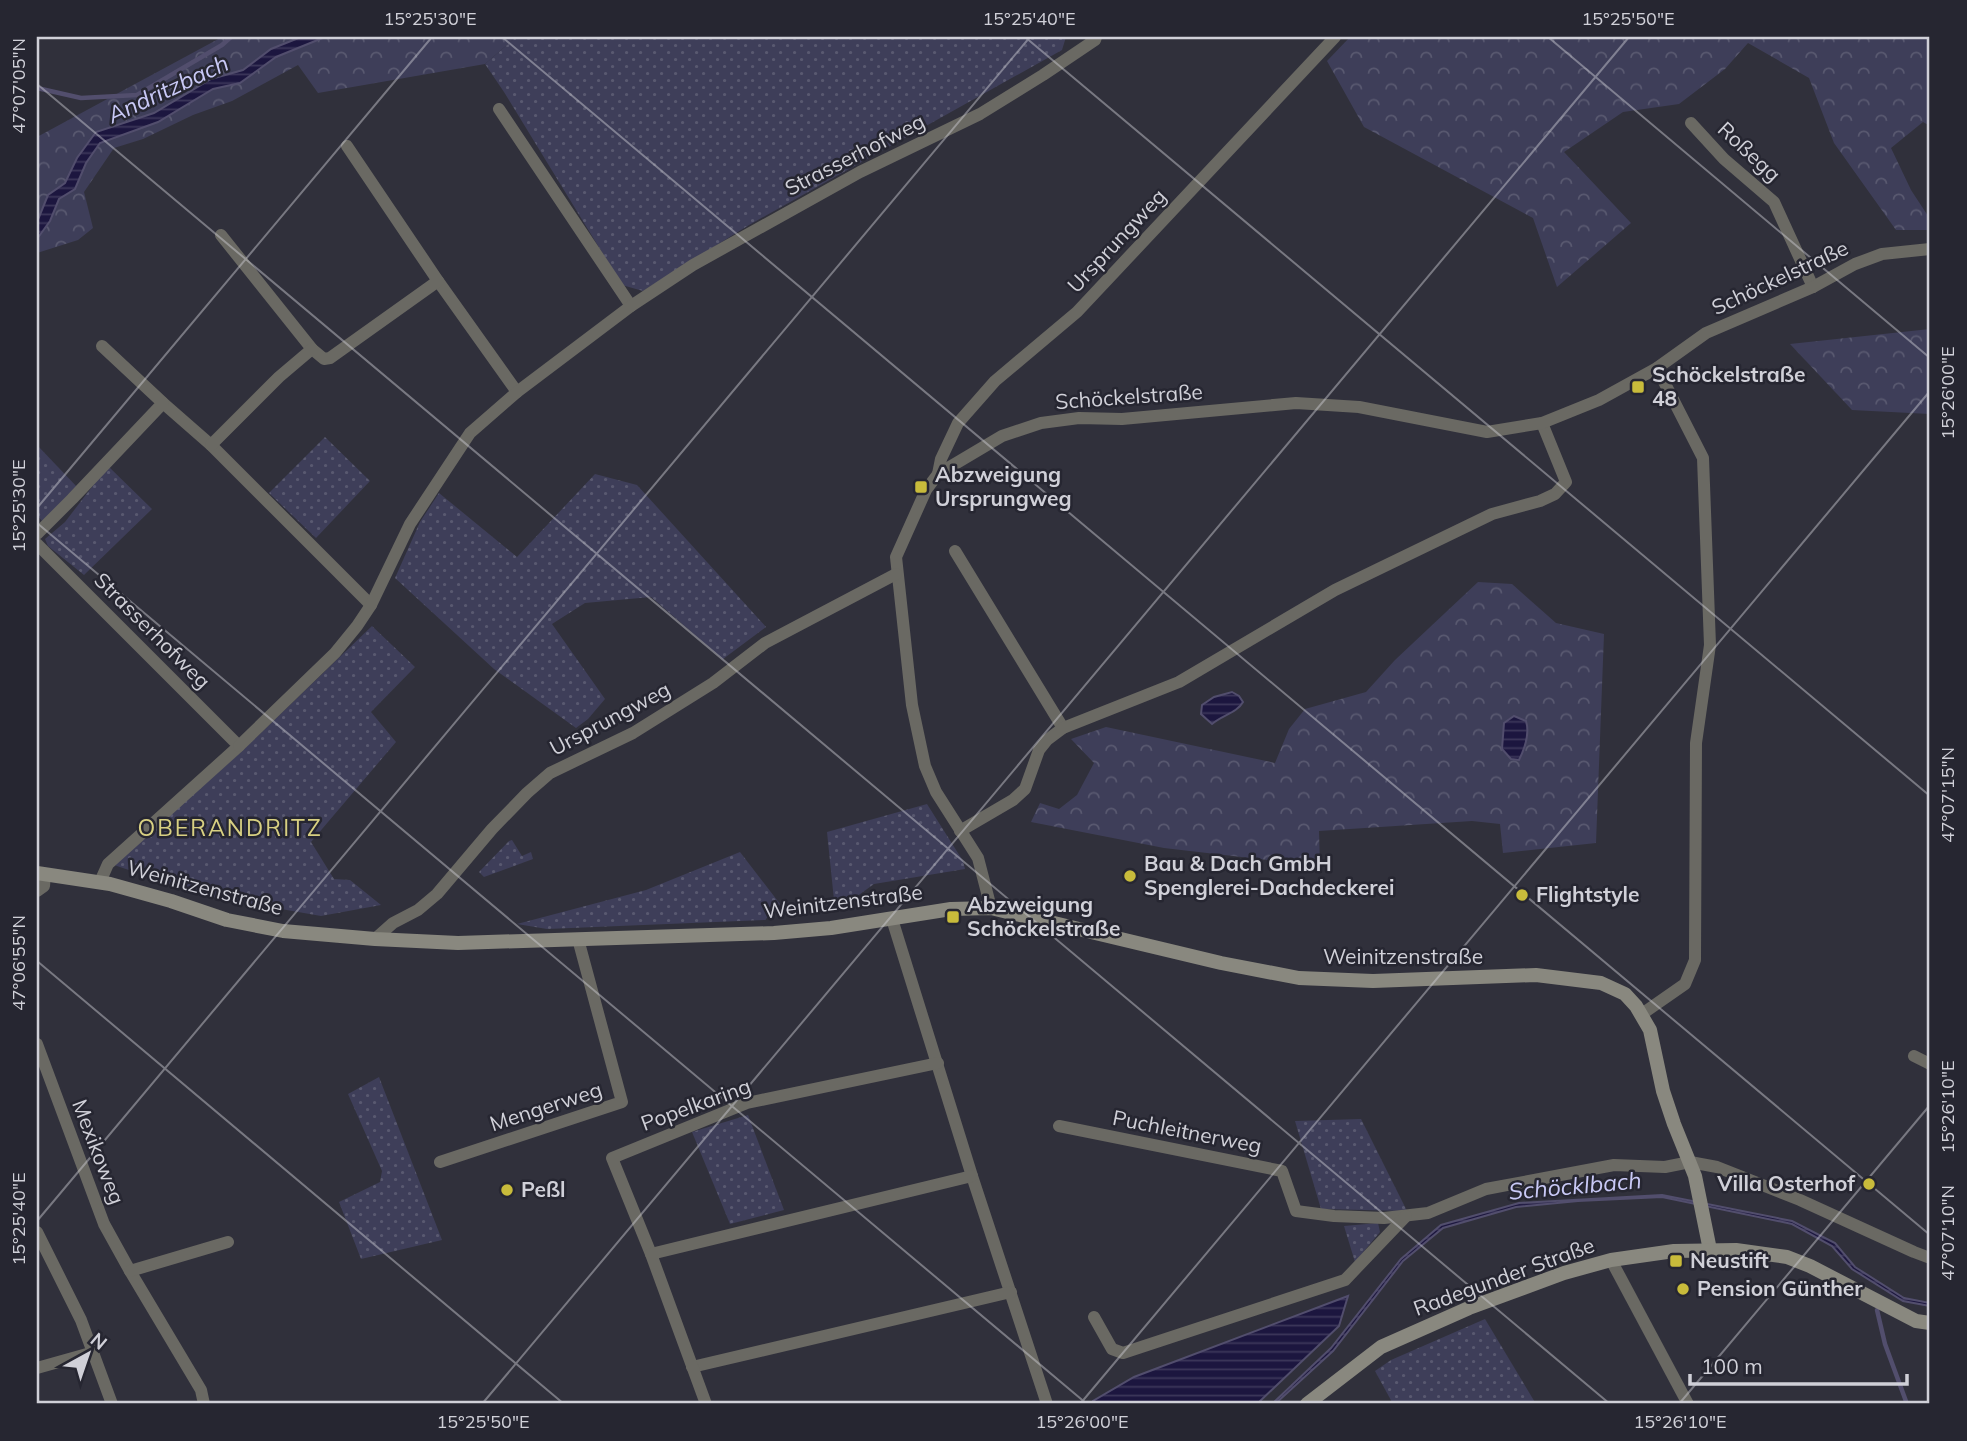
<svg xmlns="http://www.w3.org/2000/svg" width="1967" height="1441" viewBox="0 0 1967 1441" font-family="Mulish,sans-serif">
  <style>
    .green { fill: url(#green-dots) }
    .forest { fill: url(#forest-crowns) }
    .water { fill: url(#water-rules); stroke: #524e6d; stroke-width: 2 }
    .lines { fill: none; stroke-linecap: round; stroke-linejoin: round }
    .stream { stroke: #524e6d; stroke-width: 4.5 }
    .street { stroke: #6a6963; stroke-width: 12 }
    .secondary { stroke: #89887f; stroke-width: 14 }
    .ticks { fill: none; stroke: #d0d0d8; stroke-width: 2; stroke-opacity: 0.45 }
    .poi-dot { fill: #c8bb3b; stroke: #262631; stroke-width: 2.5 }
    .labels { text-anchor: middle; stroke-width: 5; stroke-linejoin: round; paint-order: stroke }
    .street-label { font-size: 21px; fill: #d0d0d8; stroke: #262631 }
    .poi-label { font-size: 21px; font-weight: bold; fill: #d0d0d8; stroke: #262631; text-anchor: start }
    .water-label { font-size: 23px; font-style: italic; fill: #c9c9f6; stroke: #262631 }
    .neighbourhood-label { font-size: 23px; letter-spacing: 2px; fill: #d8d082; stroke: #262631 }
    .neatline { fill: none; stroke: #d0d0d8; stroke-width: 2.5 }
    .ticks-label { font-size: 18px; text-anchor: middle; fill: #d0d0d8 }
  </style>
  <defs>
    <pattern id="green-dots" width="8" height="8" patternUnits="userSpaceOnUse" patternTransform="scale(1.75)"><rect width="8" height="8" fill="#3e3e59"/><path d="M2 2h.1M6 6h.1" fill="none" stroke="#595970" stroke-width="1.8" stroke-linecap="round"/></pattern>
    <pattern id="forest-crowns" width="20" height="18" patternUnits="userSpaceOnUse" patternTransform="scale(1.75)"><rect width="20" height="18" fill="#3e3e59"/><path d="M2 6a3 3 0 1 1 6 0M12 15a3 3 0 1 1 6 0" fill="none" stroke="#595970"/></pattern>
    <pattern id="water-rules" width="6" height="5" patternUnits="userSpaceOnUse" patternTransform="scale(1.75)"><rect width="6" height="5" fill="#1c163f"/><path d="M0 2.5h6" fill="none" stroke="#3c375a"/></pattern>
  </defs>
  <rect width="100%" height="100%" fill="#30303b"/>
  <!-- green -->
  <g class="green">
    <polygon points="516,37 1066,37 1062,50 749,225 643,291 622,285 504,92 485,64"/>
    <polygon points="325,437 370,481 316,538 269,493"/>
    <polygon points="37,445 78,488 42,521 37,515"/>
    <polygon points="108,466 152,509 84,575 48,546 45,539 65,522"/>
    <polygon points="595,474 637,485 766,627 723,659 651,597 585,603 552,624 605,699 588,719 576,728 494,669 395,578 420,522 439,493 517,557"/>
    <polygon points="372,626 415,667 371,712 396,742 311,842 334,879 350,880 381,905 321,916 206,896 114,865 242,751"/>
    <polygon points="927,804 963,861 965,869 874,884 849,902 834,900 827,832"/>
    <polygon points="512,840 522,856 531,852 533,859 484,877 479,872 509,841"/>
    <polygon points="740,852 780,904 765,920 547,929 517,924 646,890"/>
    <polygon points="379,1077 442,1240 361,1259 339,1202 380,1182 382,1171 348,1094"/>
    <polygon points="748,1115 784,1210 730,1224 692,1132"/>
    <polygon points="1361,1119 1407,1211 1321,1209 1295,1121"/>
    <polygon points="1378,1223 1380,1232 1355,1262 1344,1226"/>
    <polygon points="1485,1319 1536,1404 1393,1404 1375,1371 1391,1360"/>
  </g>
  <!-- forest -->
  <g class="forest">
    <polygon points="222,37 516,37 485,64 318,93 298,65 232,101 193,115 143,139 114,148 84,192 93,228 78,240 37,253 37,137"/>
    <polygon points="1350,37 1930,37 1930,126 1923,122 1891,148 1911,190 1930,219 1930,230 1896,230 1834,143 1809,78 1748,43 1725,69 1679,104 1623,112 1564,152 1631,223 1557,287 1533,218 1364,127 1327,61"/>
    <polygon points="1930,329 1930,414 1852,410 1790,344"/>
    <polygon points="1478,582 1512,584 1556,623 1604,634 1596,843 1503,853 1500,824 1472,821 1319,831 1320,866 1164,848 1031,822 1040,803 1059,809 1077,795 1094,763 1071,739 1106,727 1275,763 1289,729 1305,709 1366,692 1395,660"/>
  </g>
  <!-- water -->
  <g class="water">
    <polygon points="301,37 325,37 276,57 240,83 213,89 158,122 100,143 86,163 75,189 59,199 50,221 37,239 37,222 48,195 65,183 77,158 96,132 154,113 211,79 243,70 271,49"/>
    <path d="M1232,692L1239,696L1243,702C1237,713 1222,715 1212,724L1201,714L1202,705L1214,697Z"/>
    <path d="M1514,716L1526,721C1530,734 1525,748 1519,760L1511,759L1502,749L1504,723Z"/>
    <polygon points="1662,1195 1792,1221 1835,1243 1855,1267 1904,1298 1930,1303 1930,1306 1903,1301 1852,1269 1832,1246 1792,1224 1662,1197 1578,1201 1516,1207 1443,1228 1403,1261 1333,1351 1275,1404 1272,1404 1331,1348 1401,1259 1441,1225 1519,1203"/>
    <polygon points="1348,1296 1339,1326 1257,1404 1094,1404 1093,1401 1134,1377"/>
  </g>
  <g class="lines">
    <!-- stream -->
    <g class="stream">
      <polyline points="37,88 81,98 137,95 222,45 231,37"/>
      <polyline points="1877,1310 1885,1344 1907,1404"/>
    </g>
    <!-- street -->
    <g class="street">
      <polyline points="499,109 631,306"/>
      <polyline points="1691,123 1724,159 1774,202 1813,287"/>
      <polyline points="221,235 312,349"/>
      <polyline points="438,281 517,392"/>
      <polyline points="163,403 211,445 371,605"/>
      <polyline points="211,445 279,377 312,349 324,359 330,358 438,281 347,146"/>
      <polyline points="938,474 941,459 958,423 995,381 1077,312 1335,37"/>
      <polyline points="37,534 72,499 163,403 102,346"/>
      <polyline points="37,544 239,746 108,864 100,882"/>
      <polyline points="955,551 1063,728"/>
      <polyline points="239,746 335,653 357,626 371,605 410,524 470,433 517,392 631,306 693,265 860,172 980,114 1043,75 1095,40 1096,37"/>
      <polyline points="960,831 1013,800 1025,789 1039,750 1047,740 1063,728 1179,682 1335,590 1492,514 1540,501 1555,494 1566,482 1542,423"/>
      <polyline points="37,891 44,886 45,874"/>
      <polyline points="991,908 978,858 936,792 925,766 912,705 896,557 926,490 938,474 1002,436 1041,423 1079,418 1122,419 1296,403 1359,407 1487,432 1542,423 1599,400 1657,368 1706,333 1813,287 1855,264 1882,254 1930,249"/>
      <polyline points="892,919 972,1176 1047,1404"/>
      <polyline points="375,939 393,923 418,910 437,894 492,829 527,793 550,773 633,733 713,683 765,643 896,574"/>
      <polyline points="1642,1014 1685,984 1695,960 1696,743 1710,645 1703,458 1657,368"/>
      <polyline points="37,1044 104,1224 130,1271 201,1390 204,1404"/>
      <polyline points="1914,1056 1930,1064"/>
      <polyline points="1059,1126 1282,1171 1296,1211 1334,1216 1384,1218 1428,1213 1486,1189 1614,1165 1665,1167 1690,1162 1717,1167 1800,1200 1914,1252 1930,1258"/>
      <polyline points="440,1162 622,1102 578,939"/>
      <polyline points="37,1232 81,1320 112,1404"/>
      <polyline points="651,1254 612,1158 747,1103 938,1063"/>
      <polyline points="1611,1260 1688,1404"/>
      <polyline points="130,1271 228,1242"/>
      <polyline points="1094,1317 1112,1349 1123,1353 1345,1280 1406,1216"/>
      <polyline points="692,1367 1011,1292"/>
      <polyline points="37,1368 94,1352"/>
      <polyline points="706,1404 651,1254 972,1176"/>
    </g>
    <!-- secondary -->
    <g class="secondary">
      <polyline points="37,873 110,884 171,901 227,920 283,931 375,939 458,943 774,933 831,928 951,909 991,908 1221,963 1299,978 1373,981 1536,975 1601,983 1625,994 1636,1006 1650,1030 1663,1091 1674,1124 1695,1176 1710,1250"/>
      <polyline points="1307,1404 1381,1347 1469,1308 1564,1273 1611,1260 1674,1251 1736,1250 1787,1257 1810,1266 1916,1321 1930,1323"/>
    </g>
  </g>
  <!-- ticks -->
  <path class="ticks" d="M502,37L1930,1235M1025,37L1930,796M1548,37L1930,358M37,84L1610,1404M37,508L432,37M37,523L1087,1404M37,961L564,1404M37,1221L1030,37M37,1400L42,1404M482,1404L1629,37M1080,1404L1930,391M1679,1404L1930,1105"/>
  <!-- markers -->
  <g class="poi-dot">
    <rect x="1631" y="380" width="14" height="14" rx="3.5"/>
    <rect x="914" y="480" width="14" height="14" rx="3.5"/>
    <circle cx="1130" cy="876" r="7"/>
    <circle cx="1522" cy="895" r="7"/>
    <rect x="946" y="910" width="14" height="14" rx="3.5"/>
    <circle cx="1869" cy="1184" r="7"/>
    <circle cx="507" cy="1190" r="7"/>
    <rect x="1669" y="1254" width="14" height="14" rx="3.5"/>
    <circle cx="1683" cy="1289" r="7"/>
  </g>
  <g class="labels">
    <!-- street labels -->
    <g class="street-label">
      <text transform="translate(1749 152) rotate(43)" y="7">Roßegg</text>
      <text transform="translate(855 155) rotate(-27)" y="7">Strasserhofweg</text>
      <text transform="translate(1117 241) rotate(-47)" y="7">Ursprungweg</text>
      <text transform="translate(1780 278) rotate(-25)" y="7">Schöckelstraße</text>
      <text transform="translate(1129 397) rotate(-4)" y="7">Schöckelstraße</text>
      <text transform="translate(152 631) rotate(45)" y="7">Strasserhofweg</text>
      <text transform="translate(610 719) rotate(-28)" y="7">Ursprungweg</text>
      <text transform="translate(205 888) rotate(15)" y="7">Weinitzenstraße</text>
      <text transform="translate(843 902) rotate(-7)" y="7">Weinitzenstraße</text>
      <text x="1403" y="964">Weinitzenstraße</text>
      <text transform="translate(696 1105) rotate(-20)" y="7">Popelkaring</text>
      <text transform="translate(546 1107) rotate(-18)" y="7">Mengerweg</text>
      <text transform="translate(1187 1132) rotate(11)" y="7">Puchleitnerweg</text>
      <text transform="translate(98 1152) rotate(69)" y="7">Mexikoweg</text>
      <text transform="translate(1504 1277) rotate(-20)" y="7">Radegunder Straße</text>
    </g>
    <!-- poi labels -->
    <g class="poi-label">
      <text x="1652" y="382">Schöckelstraße<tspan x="1652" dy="24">48</tspan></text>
      <text x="935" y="482">Abzweigung<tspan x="935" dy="24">Ursprungweg</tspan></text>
      <text x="1144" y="871">Bau &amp; Dach GmbH<tspan x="1144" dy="24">Spenglerei-Dachdeckerei</tspan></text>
      <text x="1536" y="902">Flightstyle</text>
      <text x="967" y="912">Abzweigung<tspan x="967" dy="24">Schöckelstraße</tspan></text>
      <text x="1855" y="1191" text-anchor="end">Villa Osterhof</text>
      <text x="521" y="1197">Peßl</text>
      <text x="1690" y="1268">Neustift</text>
      <text x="1697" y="1296">Pension Günther</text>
    </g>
    <!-- water labels -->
    <g class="water-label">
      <text transform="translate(168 89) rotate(-25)" y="8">Andritzbach</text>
      <text transform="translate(1575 1186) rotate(-5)" y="8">Schöcklbach</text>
    </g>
    <!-- neighbourhood labels -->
    <g class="neighbourhood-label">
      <text x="230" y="836">OBERANDRITZ</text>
    </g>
  </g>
  <!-- border -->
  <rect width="1967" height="1441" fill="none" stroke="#262631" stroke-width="77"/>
  <!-- north arrow -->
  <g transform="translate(88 1354) rotate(40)" stroke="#262631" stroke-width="5" paint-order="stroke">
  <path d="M0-5L12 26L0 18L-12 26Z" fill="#d0d0d8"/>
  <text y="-10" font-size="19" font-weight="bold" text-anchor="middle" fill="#d0d0d8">N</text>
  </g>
  <!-- scale -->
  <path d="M1690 1374v10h217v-10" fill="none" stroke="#d0d0d8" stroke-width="3.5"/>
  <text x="1701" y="1374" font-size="21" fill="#d0d0d8" stroke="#262631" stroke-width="5" paint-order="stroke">100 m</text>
  <rect x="38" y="38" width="1890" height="1364" class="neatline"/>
  <g class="ticks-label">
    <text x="430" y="25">15°25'30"E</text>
    <text x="1029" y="25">15°25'40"E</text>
    <text x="1628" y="25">15°25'50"E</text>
    <text transform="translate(19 86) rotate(-90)" y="6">47°07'05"N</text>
    <text transform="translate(1948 393) rotate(-90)" y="6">15°26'00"E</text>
    <text transform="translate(19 506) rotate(-90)" y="6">15°25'30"E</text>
    <text transform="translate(1948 795) rotate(-90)" y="6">47°07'15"N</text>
    <text transform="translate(19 963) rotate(-90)" y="6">47°06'55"N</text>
    <text transform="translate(1948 1107) rotate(-90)" y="6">15°26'10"E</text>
    <text transform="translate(19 1219) rotate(-90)" y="6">15°25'40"E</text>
    <text transform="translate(1948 1233) rotate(-90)" y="6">47°07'10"N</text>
    <text x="483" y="1428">15°25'50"E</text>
    <text x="1082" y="1428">15°26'00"E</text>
    <text x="1680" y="1428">15°26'10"E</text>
  </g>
</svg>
